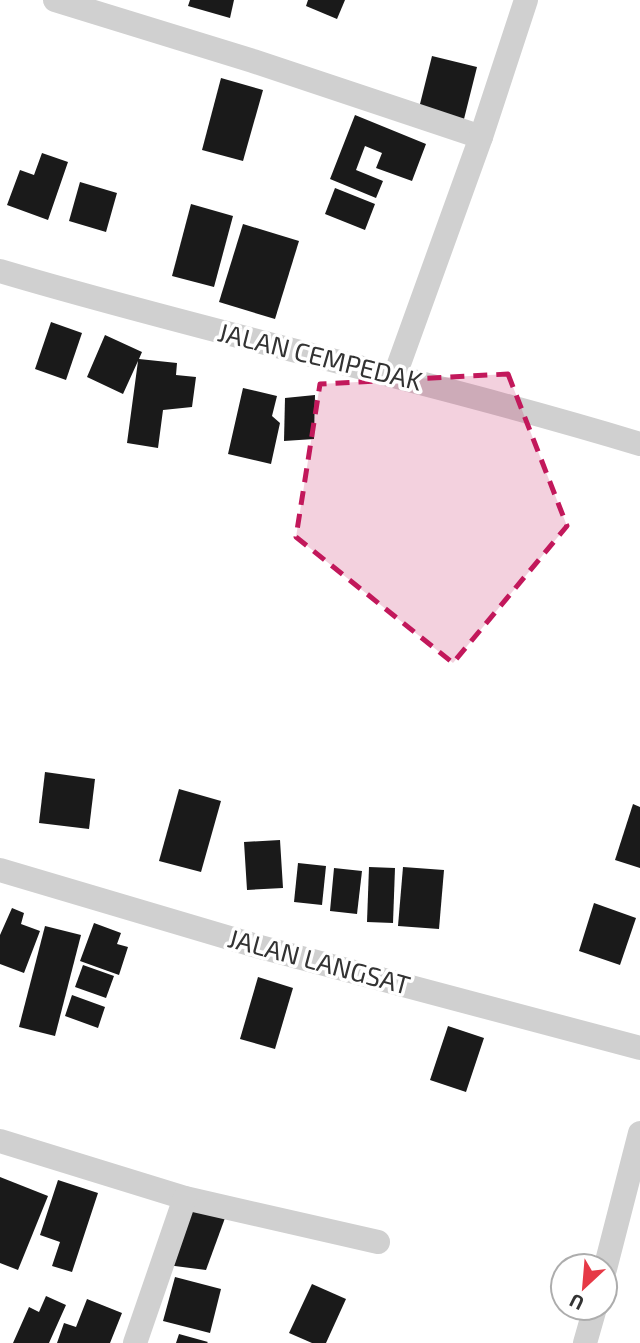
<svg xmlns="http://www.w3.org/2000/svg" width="640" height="1343" viewBox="0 0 640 1343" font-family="'Exo 2',sans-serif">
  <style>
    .building { fill: #1a1a1a }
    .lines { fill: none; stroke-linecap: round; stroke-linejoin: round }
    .street { stroke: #d0d0d0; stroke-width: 24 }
    .marked { fill: #c2185b; fill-opacity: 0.2; stroke: #c2185b; stroke-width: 5; stroke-dasharray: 14 9; stroke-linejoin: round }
    .labels { text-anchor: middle; stroke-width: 7; stroke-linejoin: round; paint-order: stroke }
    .street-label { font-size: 26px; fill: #333; stroke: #fff }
  </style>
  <rect width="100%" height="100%" fill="#fff"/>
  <!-- building -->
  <g class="building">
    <polygon points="190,0 234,0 230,18 188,6"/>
    <polygon points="308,0 345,0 337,19 306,6"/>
    <polygon points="432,56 477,67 464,119 419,108"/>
    <polygon points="221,78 263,90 243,161 202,150"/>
    <polygon points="355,115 426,144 412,181 376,168 382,153 365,146 356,170 383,181 376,198 330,179"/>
    <polygon points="42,153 68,162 48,220 7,205 20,170 34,175"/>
    <polygon points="80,182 117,193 106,232 69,221"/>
    <polygon points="335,188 375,204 365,230 325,214"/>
    <polygon points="191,204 233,216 214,287 172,276"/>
    <polygon points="243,224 299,241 275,319 219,302"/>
    <polygon points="51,322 82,333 66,380 35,369"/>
    <polygon points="105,335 142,352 139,359 177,363 176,375 196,377 192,407 163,410 158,448 127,443 138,361 123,394 87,377"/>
    <polygon points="243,388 277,396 272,416 280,423 271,464 228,454"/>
    <polygon points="315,395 314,439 284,441 285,398"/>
    <polygon points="45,772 95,779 89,829 39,823"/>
    <polygon points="179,789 221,801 201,872 159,861"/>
    <polygon points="633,804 640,807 640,868 615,860"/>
    <polygon points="280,840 283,888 247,890 244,842"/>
    <polygon points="298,863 326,866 322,905 294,902"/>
    <polygon points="369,867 395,868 393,923 367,922"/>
    <polygon points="403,867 444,870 439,929 398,926"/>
    <polygon points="334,868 362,871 357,914 330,911"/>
    <polygon points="594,903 636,918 620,965 579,951"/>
    <polygon points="12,908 24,913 21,924 40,931 24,973 0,964 0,935"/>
    <polygon points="94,923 121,933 117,944 128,947 119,975 80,961"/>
    <polygon points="45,926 81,935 55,1036 19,1027"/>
    <polygon points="83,965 114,976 106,998 75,987"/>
    <polygon points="258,977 293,988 275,1049 240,1039"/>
    <polygon points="72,995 105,1007 98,1028 65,1016"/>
    <polygon points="448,1026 484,1038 466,1092 430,1080"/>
    <polygon points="0,1177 48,1196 18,1270 0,1263"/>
    <polygon points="58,1180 98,1193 72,1272 52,1266 60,1242 40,1235"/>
    <polygon points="189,1205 225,1218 206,1270 167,1265"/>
    <polygon points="175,1277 221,1289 210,1333 163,1321"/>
    <polygon points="312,1284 346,1299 326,1343 312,1343 289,1333"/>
    <polygon points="46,1296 66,1305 49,1343 13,1343 29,1307 39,1312"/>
    <polygon points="87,1299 122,1313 110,1343 57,1343 64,1323 76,1327"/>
    <polygon points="179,1334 208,1342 207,1343 176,1343"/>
  </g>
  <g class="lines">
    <!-- street -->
    <g class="street">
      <polyline points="55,0 253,61 481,137"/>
      <path d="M0,271C212,334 428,380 640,444"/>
      <polyline points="395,375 481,137 526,0"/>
      <polyline points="0,870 253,945 640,1048"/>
      <polyline points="0,1141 185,1198 378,1242"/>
      <polyline points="605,1269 640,1133"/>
      <polyline points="135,1343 185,1198"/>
      <polyline points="585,1343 595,1308"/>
    </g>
  </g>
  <!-- marked area -->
  <path class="marked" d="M508,374L567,526L453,663L296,537L320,384Z"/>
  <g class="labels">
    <!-- street labels -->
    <g class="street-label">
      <text transform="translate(320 357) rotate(14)" y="9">JALAN CEMPEDAK</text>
      <text transform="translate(319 962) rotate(15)" y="9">JALAN LANGSAT</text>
    </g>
  </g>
  <!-- north arrow -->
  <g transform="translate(584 1287) rotate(206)"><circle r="33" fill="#ffffff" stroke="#adadad" stroke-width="2"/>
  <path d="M0-5L12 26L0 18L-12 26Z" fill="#e63946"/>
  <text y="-10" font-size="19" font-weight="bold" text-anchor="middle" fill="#333333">U</text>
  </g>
</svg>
